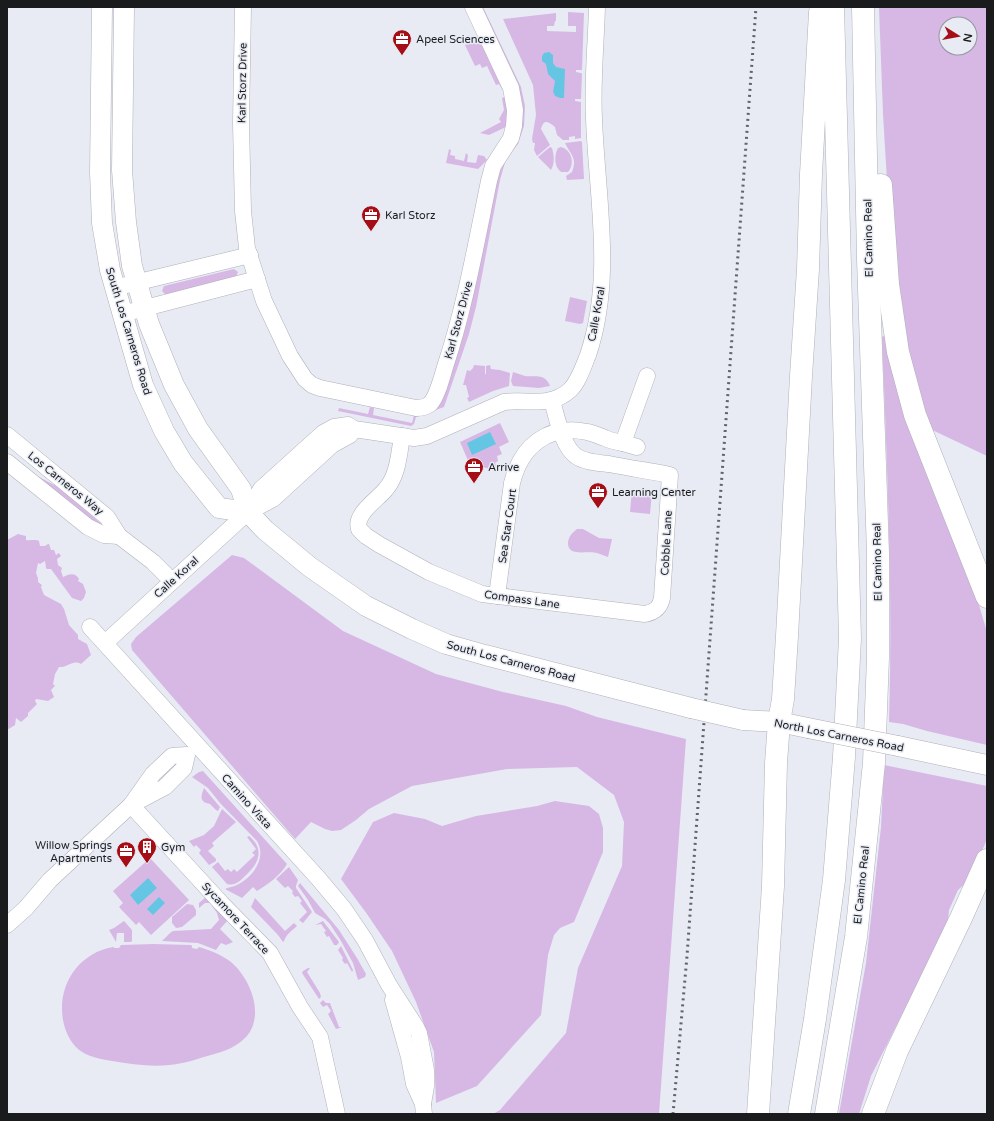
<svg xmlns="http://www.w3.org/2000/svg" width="994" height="1121" viewBox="0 0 994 1121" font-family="'Varela Round',sans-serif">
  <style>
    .green { fill: #d7b8e5; fill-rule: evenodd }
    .water { fill: #65c6e3 }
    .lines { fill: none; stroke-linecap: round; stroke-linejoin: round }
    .minor-casing { stroke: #aeb1b9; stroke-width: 17 }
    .major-casing { stroke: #aeb1b9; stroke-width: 21 }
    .highway-casing { stroke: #aeb1b9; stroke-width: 23 }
    .minor { stroke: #fff; stroke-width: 16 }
    .major { stroke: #fff; stroke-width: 20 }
    .highway { stroke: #fff; stroke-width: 22 }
    .rail { stroke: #626469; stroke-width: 3; stroke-dasharray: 2 4; stroke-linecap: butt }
    .major-bridge-casing { stroke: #aeb1b9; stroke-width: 21; stroke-linecap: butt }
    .major-bridge { stroke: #fff; stroke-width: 20 }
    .labels { text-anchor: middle; stroke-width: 3; stroke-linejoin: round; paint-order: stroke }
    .poi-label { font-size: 11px; fill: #191b1d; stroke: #e8ebf4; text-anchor: start }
    .street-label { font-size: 11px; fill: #191b1d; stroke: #e8ebf4 }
  </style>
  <rect width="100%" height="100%" fill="#e8ebf4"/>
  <!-- green -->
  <g class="green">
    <polygon points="481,7 483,7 521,87 525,106 524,126 518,144 506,159 500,180 476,307 469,334 444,407 416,417 414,424 411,426 338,411 339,408 368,414 370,407 374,408 373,415 412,423 414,415 454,363 468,318 495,186 523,107 519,90"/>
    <path d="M879,7H987V456L928,428L907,368L893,281L883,114ZM946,24H970V48H946Z"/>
    <path d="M568,12L584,13L582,70H576V72L581,73L582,74L581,99H575V101L581,102V138L575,139V136L569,137V140H563L557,135L555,127C550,123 544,117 541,129L550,145L537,156L534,150L535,143H533L532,139L536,115L533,85L503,19L556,13V21H555L554,26H547V31L576,32V26H568Z"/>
    <polygon points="481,38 508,97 508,126 489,135 480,133 501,122 499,119 504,110 502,98 506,96 499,84 496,85 487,66 482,68 480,64 475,66 465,45"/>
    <path d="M581,141L582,142L584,179L567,180L566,176L572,172C578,158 570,154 565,143Z"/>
    <path d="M550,147L552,148C554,155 555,163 551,170L538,157Z"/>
    <path d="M561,147C572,150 575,164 568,172H561C554,167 554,155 558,148Z"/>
    <polygon points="449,149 451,150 450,155 455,156 455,159 464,161 466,153 468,155 467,162 476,163 478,155 484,156 487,160 478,169 446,163"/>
    <polygon points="234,269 238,272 236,277 166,295 162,291 164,286"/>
    <polygon points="570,297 587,301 583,323 580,324 565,321"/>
    <path d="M885,335L902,409L968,568L987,632V745L927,731L903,724L889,722C893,594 887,465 882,337Z"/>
    <polygon points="474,365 485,366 485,374 486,374 486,366 490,365 491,369 500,370 510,373 509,386 493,391 469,402 467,398 469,397 466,385 463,385 467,370 470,371 473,368"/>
    <path d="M513,372C517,373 521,375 525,376C536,377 545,373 550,386L539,388L513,386L511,381Z"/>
    <polygon points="500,423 509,442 499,447 502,454 497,456 498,461 495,463 497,467 492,469 470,465 460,442"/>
    <polygon points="37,476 60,488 104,526 101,529"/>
    <polygon points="632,490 652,492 650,514 630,512"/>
    <path d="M577,529H583L599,538L612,539L608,557C604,556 601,554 597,553C588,550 567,558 568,542C569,536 572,533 577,529Z"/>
    <path d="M18,534L26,536V540C30,541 36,539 39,541L40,546H45L48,544H49L51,550H54L56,555L59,553L61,556L57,559L58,565L62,568L61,571L63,577C69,574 75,572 79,579L78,581L83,584L86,592L84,598L81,601L72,598L51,569H47L46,568L45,561L40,564L38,563L36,573L38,578V582L42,585L41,587L44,595L61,604L64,609L69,625L78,635V639L87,644L91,655L81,664C73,659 67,668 59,667L55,674L53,684L55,686L51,690L54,697L48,701L36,699L35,701L37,704L28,713V716L21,722L16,718L15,725L7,730V540Z"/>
    <polygon points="232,555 244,558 343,631 436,674 503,692 566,706 597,717 686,739 659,1114 493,1114 500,1110 566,1033 578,968 622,866 624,822 614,795 577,767 507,769 412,786 369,809 356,820 341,830 332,831 325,829 311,822 295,839 132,650 131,644 136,637"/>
    <polygon points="884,765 987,786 987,839 970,879 958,890 949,910 948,920 946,927 871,1076 859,1114 839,1114 866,963 881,827"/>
    <path d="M203,771L287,864C281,875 267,885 257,891L253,887L242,898L225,889C229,887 233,887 237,885C253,877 267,858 257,841L220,803L208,788L192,777L199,772Z"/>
    <path d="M204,788L220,807L218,811L216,810L210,804C199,802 201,796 204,788Z"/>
    <polygon points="555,801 589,806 599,814 603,828 603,852 574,922 560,928 554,935 548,955 541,1015 477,1086 436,1103 434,1052 416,1002 392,951 367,914 341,879 373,822 394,813 425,819 442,826 476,816 537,806"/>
    <polygon points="222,809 236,822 212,843 214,846 208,851 216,859 216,861 209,865 199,853 201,850 196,845 194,847 189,841 204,835 214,826"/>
    <path d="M249,836C266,850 258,865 244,877C239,882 234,886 227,884L212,867L218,862L225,871L228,869L231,872L234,869L237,872L255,855L252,853L256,849L247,837Z"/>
    <polygon points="150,858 189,900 151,935 139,922 136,925 119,907 123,903 113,891"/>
    <polygon points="289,867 298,880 296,886 296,888 312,912 303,923 299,920 307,912 300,903 302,901 298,896 295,897 292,893 293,891 288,886 285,888 276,879"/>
    <polygon points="300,883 339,930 357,958 366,974 365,977 358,980 353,963 341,941 330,924 325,919 315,913 308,900 298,886"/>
    <polygon points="206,897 228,920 220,929 233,942 226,945 221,943 216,950 198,943 162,941 170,933 173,931 211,929 219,920 217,913 210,903 205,903 199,908 199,903"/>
    <path d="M255,898L285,931L294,923L297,926C292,931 287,933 284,941L283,942L278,935L251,907Z"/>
    <polygon points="187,904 193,905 196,910 196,915 182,927 176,928 172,923 172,917"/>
    <polygon points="124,921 132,930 132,941 131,942 124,942 124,933 117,933 116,942 109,930 114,928"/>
    <polygon points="323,921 339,942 337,945 334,945 329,936 327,937 324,932 326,931 321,924 315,925"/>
    <path d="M153,944L191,945L192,946V948L197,949L199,947C210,950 222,955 231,962C250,978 265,1014 247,1036C237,1047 225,1051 211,1055C197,1059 183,1064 169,1065C150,1067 131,1064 112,1061C101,1059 87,1057 78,1049C70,1042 65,1031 63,1020C57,986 78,953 113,947L115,948H119L121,945Z"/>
    <polygon points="341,946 353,970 352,972 347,963 345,964 342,960 343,958 338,950"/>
    <polygon points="308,968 310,968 307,972 320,993 321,997 319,999 302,973 303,971"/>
    <polygon points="323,1000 326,1003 330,1003 339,1027 342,1027 336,1029 328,1014 331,1011 327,1005 323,1007 320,1003"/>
  </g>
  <!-- water -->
  <g class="water">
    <polygon points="549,52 553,55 553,63 556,67 565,69 564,98 560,98 555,96 553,92 555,81 548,74 546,64 542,61 542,56 544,53"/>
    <polygon points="490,432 496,444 472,455 467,443"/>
    <polygon points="148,878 157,888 138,905 130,895"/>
    <polygon points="159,897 165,903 153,915 147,909"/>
  </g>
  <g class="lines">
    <defs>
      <g id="minor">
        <path d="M243,7L241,123L243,211L247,248L264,301L290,356L305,379L312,385L320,388L416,408C421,408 426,407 430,404C437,397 442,377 445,367C465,307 476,244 489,181L493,166L511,138L514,126L515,110L511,88L473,7"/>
        <polyline points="114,288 250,255"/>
        <polyline points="122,314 257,279"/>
        <polyline points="7,435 107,517 119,536 153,562 172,581"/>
        <path d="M402,436C399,454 398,475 386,489C377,500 354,514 359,529L366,536L380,545L429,572L482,594L645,614C655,612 660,608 662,598L670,475C649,471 629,468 609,464C599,463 584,462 576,456C562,446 557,417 552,401"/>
        <polyline points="623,443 637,447"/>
        <polyline points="7,462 88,527 104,535 119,536"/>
        <path d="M248,512L261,489L323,433L334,427L348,425L354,429L414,438L427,436L504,402C527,399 550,408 570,390C579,381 583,367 588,355C614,278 597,198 594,119C592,82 596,44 597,7"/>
        <path d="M497,596L512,483C521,446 548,424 587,432C593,433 599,436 605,438C611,441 617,442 623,443L647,376"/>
        <polyline points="90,627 318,878 344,909 365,940 389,985 416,1027 419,1033 426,1070 426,1086 423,1104 424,1114"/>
        <polyline points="105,643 248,512 273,499 332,445 350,435 354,429"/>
        <polyline points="131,805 222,904 270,953 300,1007 320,1037 337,1114"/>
        <polyline points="7,925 26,908 50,880 131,805 153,774 172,756 187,755 184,768 165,787 131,805"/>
        <polyline points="393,1000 409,1057 414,1084 423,1104"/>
      </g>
      <g id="major">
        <polyline points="102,7 100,172 102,223 110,270 143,385 164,431 183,463 219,508 248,512"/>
        <polyline points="124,7 122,170 126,222 132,266 149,324 174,385 198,429 241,489 248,512 265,530 310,567 366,606 412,629 446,644 485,655 691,708"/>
        <polyline points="743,720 779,722 808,728"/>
        <polyline points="898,746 987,765"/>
      </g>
      <g id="highway">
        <polyline points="881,185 888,284 898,352 915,415 987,597"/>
        <polyline points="758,1114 773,886 776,763 779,722 783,699 787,636 801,376 808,269 811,174 820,12"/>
        <polyline points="799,1114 815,1019 834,880 844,757 850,638 833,7"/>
        <polyline points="826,1114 856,937 874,763 878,657 878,553 868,259 863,7"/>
        <polyline points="873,1114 897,1051 961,918 987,860"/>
      </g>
    </defs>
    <!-- minor casing -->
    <use href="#minor" class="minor-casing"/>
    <!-- major casing -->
    <use href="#major" class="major-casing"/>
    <!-- highway casing -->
    <use href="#highway" class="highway-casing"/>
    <!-- minor -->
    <use href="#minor" class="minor"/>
    <!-- major -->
    <use href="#major" class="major"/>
    <!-- highway -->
    <use href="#highway" class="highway"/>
    <!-- rail -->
    <polyline class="rail" points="673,1114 687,956 756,7"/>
    <defs>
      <g id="major-bridge">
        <polyline points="691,708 743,720"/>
        <polyline points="808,728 898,746"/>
      </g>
    </defs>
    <!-- major-bridge casing -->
    <use href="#major-bridge" class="major-bridge-casing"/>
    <!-- major-bridge -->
    <use href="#major-bridge" class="major-bridge"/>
  </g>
  <!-- icons -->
  <defs>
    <symbol id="office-pin" viewBox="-11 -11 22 30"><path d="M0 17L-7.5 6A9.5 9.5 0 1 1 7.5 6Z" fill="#a50e16" stroke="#e8ebf4"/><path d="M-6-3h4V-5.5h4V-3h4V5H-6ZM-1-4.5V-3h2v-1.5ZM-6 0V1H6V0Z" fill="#fff"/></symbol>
    <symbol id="building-pin" viewBox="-11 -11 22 30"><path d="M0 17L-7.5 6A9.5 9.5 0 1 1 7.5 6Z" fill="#a50e16" stroke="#e8ebf4"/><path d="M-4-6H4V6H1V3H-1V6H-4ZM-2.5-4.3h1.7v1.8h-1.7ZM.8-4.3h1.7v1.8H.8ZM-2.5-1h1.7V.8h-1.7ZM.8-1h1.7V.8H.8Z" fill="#fff"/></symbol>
  </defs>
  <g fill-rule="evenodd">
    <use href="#office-pin" x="391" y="28" width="22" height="30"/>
    <use href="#office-pin" x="360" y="204" width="22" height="30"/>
    <use href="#office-pin" x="463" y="456" width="22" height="30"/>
    <use href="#office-pin" x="587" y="481" width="22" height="30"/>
    <use href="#building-pin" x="136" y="836" width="22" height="30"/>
    <use href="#office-pin" x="115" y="840" width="22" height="30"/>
  </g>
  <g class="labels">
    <!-- poi labels -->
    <g class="poi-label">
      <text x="416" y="43">Apeel Sciences</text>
      <text x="385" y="219">Karl Storz</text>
      <text x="488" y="471">Arrive</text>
      <text x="612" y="496">Learning Center</text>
      <text x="112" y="849" text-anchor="end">Willow Springs<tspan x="112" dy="13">Apartments</tspan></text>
      <text x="161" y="851">Gym</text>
    </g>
    <!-- street labels -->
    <g class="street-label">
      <text transform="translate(242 83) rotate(-89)" y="4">Karl Storz Drive</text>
      <text transform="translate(868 238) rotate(-91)" y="4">El Camino Real</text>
      <text transform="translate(596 314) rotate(-80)" y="4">Calle Koral</text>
      <text transform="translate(458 320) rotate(-75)" y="4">Karl Storz Drive</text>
      <text transform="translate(129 331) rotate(73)" y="4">South Los Carneros Road</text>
      <text transform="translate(66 483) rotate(39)" y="4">Los Carneros Way</text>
      <text transform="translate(507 526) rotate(-82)" y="4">Sea Star Court</text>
      <text transform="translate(666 543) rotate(-87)" y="4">Cobble Lane</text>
      <text transform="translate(877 562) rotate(-91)" y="4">El Camino Real</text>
      <text transform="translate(176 577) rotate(-42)" y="4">Calle Koral</text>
      <text transform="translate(522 599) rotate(8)" y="4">Compass Lane</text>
      <text transform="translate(511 661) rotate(15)" y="4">South Los Carneros Road</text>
      <text transform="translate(839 735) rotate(11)" y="4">North Los Carneros Road</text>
      <text transform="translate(247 801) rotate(48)" y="4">Camino Vista</text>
      <text transform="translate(861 885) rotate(-84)" y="4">El Camino Real</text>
      <text transform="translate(236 918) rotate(47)" y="4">Sycamore Terrace</text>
    </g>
  </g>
  <!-- border -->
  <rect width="994" height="1121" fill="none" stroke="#191b1d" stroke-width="16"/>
  <!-- north arrow -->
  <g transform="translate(958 36) rotate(101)"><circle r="19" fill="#e8ebf4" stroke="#95989e"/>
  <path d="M0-3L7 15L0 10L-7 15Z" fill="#a50e16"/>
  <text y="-6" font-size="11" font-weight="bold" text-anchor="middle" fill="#191b1d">N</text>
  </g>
</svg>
